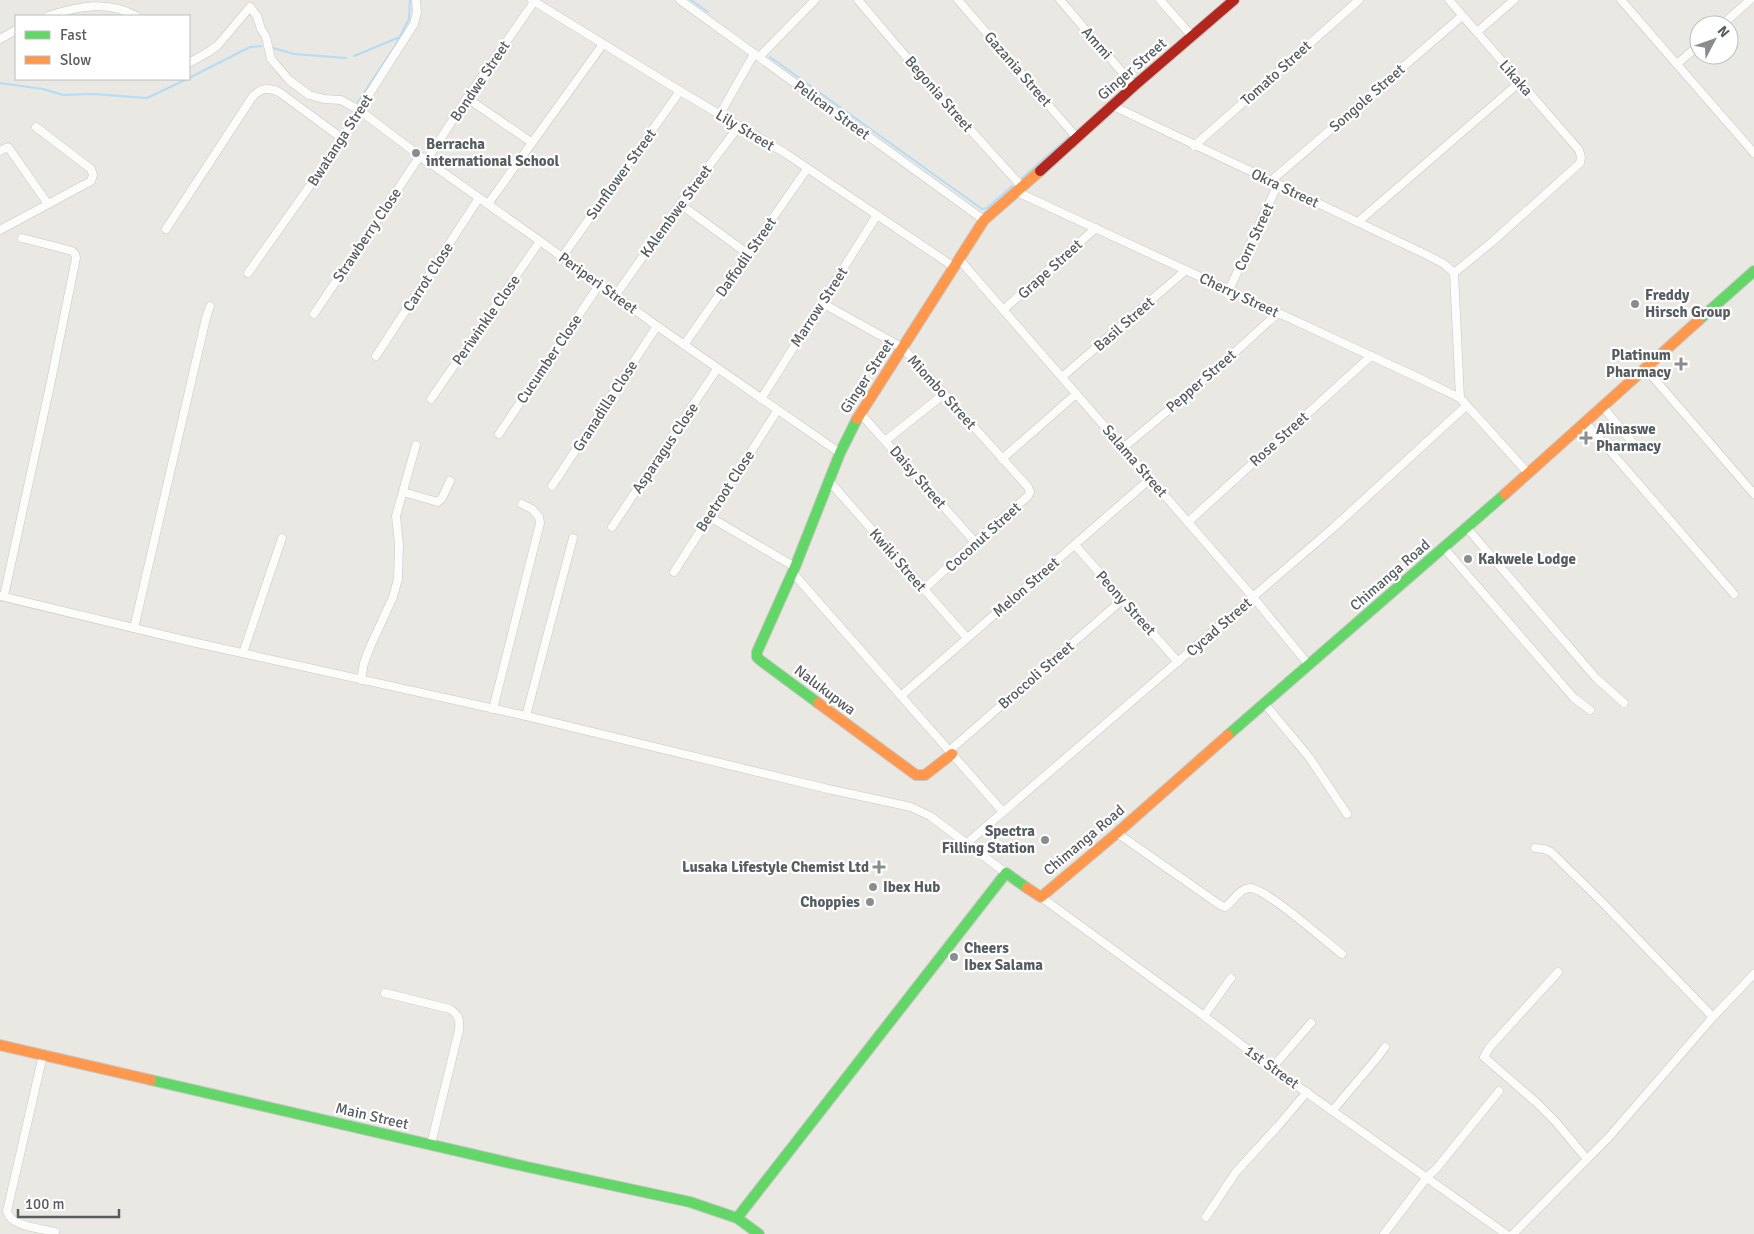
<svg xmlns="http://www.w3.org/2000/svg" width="1754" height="1234" viewBox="0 0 1754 1234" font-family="Signika,sans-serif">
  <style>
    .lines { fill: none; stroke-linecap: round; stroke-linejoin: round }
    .stream { stroke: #b3dcf6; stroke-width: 2 }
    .street-casing { stroke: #c6c6c4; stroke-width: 9 }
    .fast-casing { stroke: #c7c7c7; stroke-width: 12 }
    .slow-casing { stroke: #c7c7c7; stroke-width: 12 }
    .jam-casing { stroke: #c7c7c7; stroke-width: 12 }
    .street { stroke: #fcfcfb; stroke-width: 8 }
    .fast { stroke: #63d668; stroke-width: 10 }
    .slow { stroke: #ff974d; stroke-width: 10 }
    .jam { stroke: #b3261e; stroke-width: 10 }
    .poi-dot { fill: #8a8d8e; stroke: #fff; stroke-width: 2 }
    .labels { text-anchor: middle; stroke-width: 4.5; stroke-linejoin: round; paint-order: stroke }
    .street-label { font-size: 15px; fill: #575c61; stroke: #fff }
    .poi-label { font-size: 15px; font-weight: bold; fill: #575c61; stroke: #fff; text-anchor: start }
  </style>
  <rect width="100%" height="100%" fill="#eae8e2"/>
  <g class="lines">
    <!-- stream -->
    <g class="stream">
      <polyline points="691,0 708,12"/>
      <polyline points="273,48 294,54 346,58"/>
      <polyline points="354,56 400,37"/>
      <polyline points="770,57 982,209 987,208 1012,186"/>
      <polyline points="189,78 250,47 261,46"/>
      <polyline points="0,83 43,89 63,95 93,94 147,98 187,79"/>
      <polyline points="358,102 395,46 409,19 410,0"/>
      <polyline points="1080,128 1093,117"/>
      <polyline points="1022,178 1070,136"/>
    </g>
    <defs>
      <g id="street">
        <polyline points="532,0 680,91 785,153 954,267"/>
        <polyline points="680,0 984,220"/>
        <polyline points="858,0 930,85 1022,187"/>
        <polyline points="958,0 1077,138"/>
        <polyline points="1060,0 1134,86"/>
        <polyline points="1160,0 1192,36"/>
        <polyline points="1449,0 1579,150 1581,157 1580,163 1492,242 1454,273"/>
        <polyline points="1621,0 1754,153"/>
        <path d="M48,16C79,6 108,0 136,16"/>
        <polyline points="1722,25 1750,0"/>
        <polyline points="1477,32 1514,0"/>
        <polyline points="0,39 16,30"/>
        <polyline points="759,57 815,0"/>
        <polyline points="189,63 210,51 218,45 250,7 257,16 261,29 266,37 271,59 289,80 309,95 324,99 341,100 359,110 420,156 540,241 657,326 840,453"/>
        <polyline points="1677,64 1699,45"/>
        <polyline points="467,98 531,142"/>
        <polyline points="1113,106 1425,254 1444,264 1454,273"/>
        <polyline points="720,114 754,54"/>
        <polyline points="1194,146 1359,0"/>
        <polyline points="0,151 8,147 48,204"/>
        <polyline points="426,161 467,98 534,2"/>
        <polyline points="1271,181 1462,16"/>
        <polyline points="1017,192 1421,379 1460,398"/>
        <polyline points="488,204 603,44"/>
        <polyline points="680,204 748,254"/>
        <polyline points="1358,222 1520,82"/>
        <path d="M166,229L253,96C262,88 267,87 279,92L343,139"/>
        <polyline points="0,230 91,181 93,175 91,169 36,127"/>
        <polyline points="562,257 680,91"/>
        <polyline points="959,259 1253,597 1308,664"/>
        <polyline points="248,273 343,139 359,110 414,24 417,12 416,0"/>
        <polyline points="1454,273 1460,398 1528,473"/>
        <polyline points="1229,290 1278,184"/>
        <polyline points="615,296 680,204 739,126"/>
        <polyline points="822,303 903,348 1028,487 1030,492 1028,496 975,542 924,589"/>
        <polyline points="1004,309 1096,228"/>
        <polyline points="314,314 420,156"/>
        <polyline points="684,345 807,169"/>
        <polyline points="376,356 479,198"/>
        <polyline points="1645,368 1754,494"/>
        <polyline points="1062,377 1186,270"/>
        <polyline points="431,399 540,241"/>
        <polyline points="761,399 877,215"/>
        <polyline points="1603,407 1637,448"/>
        <polyline points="860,413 975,542"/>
        <polyline points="1586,423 1734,594"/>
        <polyline points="499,434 599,285"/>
        <polyline points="885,441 944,394"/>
        <polyline points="1123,448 1202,382 1278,313"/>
        <polyline points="1002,459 1076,394"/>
        <polyline points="830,482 967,638"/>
        <polyline points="552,486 657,326"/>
        <polyline points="403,492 438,502 442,498 450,481"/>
        <polyline points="708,516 795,567"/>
        <polyline points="1188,522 1371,356"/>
        <polyline points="612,527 717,369"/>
        <polyline points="1467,528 1596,678 1624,703"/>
        <polyline points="1075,545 1178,662"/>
        <polyline points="1444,548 1574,698 1590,710"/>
        <polyline points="674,572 777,411"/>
        <polyline points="792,572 1003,812"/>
        <polyline points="0,596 192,642 526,716 828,789 911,807 930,816 1006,873"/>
        <polyline points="4,596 51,381 76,258 75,254 72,251 22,238"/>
        <polyline points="134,628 206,318 210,306"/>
        <polyline points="243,653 282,538"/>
        <polyline points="361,680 364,663 370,647 393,597 398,579 399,545 396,516 416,445"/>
        <polyline points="902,695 1150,479"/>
        <polyline points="1264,703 1309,757 1347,814"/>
        <polyline points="493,709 540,523 539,517 532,509 522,504"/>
        <polyline points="526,716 573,538"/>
        <polyline points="949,751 1122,600"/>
        <path d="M1117,833L1220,905L1225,907C1233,902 1239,889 1249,888C1264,886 1327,943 1342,954"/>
        <polyline points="967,843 1333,528 1466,406"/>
        <polyline points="1535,848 1544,849 1551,852 1602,902 1713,1017"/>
        <polyline points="1041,897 1204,1016 1272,1068 1506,1234"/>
        <polyline points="1558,972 1489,1048 1484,1057 1537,1103 1556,1122 1586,1158"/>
        <path d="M385,993L450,1009C459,1015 460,1020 459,1030L431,1144"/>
        <polyline points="1204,1016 1231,978"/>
        <path d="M43,1055L7,1211C10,1227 41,1228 55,1232"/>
        <polyline points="1272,1068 1311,1023"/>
        <polyline points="1333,1110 1377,1058 1385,1047"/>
        <polyline points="1206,1217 1236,1172 1278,1126 1307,1092"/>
        <polyline points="1384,1234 1427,1177 1436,1169 1499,1091"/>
        <polyline points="1513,1234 1609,1137 1713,1017 1754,974"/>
      </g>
      <g id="fast">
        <polyline points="1699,320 1754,271"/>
        <polyline points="818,703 760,660 757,657 757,652 795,567 840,453 857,419"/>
        <polyline points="1228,735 1505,494"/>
        <polyline points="151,1080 523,1166 690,1202 737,1218 759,1234"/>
        <polyline points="737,1218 1006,873 1027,888"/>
      </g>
      <g id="slow">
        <polyline points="857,419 984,220 1040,171"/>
        <polyline points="1505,494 1699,320"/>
        <polyline points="818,703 916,775 925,775 952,754"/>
        <polyline points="1027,888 1041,897 1117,833 1228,735"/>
        <polyline points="0,1045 151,1080"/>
      </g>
      <polyline id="jam" points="1040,171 1134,86 1234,0"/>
    </defs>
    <!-- street casing -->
    <use href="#street" class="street-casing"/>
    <!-- fast casing -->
    <use href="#fast" class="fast-casing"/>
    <!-- slow casing -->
    <use href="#slow" class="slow-casing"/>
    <!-- jam casing -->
    <use href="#jam" class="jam-casing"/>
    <!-- street -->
    <use href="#street" class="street"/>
    <!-- fast -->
    <use href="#fast" class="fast"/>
    <!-- slow -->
    <use href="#slow" class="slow"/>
    <!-- jam -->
    <use href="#jam" class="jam"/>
  </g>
  <!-- markers -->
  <g class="poi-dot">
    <circle cx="416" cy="153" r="5"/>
    <circle cx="1635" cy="304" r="5"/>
    <path d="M1678.5 356.5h5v5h5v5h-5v5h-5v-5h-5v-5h5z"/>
    <path d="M1583.5 430.5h5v5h5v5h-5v5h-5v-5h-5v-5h5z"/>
    <circle cx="1468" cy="559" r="5"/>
    <circle cx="1045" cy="840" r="5"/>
    <path d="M876.5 859.5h5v5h5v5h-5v5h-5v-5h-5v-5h5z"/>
    <circle cx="873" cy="887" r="5"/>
    <circle cx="870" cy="902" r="5"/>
    <circle cx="954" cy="957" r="5"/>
  </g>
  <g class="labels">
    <!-- street labels -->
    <g class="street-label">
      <text transform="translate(1097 43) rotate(49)" y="5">Ammi</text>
      <text transform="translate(1018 69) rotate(49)" y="5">Gazania Street</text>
      <text transform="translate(1132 69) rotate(-41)" y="5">Ginger Street</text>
      <text transform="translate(1276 73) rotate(-42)" y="5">Tomato Street</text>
      <text transform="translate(1516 78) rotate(49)" y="5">Likaka</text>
      <text transform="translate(480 81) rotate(-56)" y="5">Bondwe Street</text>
      <text transform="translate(939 94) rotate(49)" y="5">Begonia Street</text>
      <text transform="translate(1367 98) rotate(-41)" y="5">Songole Street</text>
      <text transform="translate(832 110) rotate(36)" y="5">Pelican Street</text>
      <text transform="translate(745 130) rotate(31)" y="5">Lily Street</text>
      <text transform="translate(340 140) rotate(-57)" y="5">Bwatanga Street</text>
      <text transform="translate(621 174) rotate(-54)" y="5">Sunflower Street</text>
      <text transform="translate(1285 188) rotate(25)" y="5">Okra Street</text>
      <text transform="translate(676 211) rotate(-54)" y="5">KAlembwe Street</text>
      <text transform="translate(367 235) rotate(-56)" y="5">Strawberry Close</text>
      <text transform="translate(1254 237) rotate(-65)" y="5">Corn Street</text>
      <text transform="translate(746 257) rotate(-55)" y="5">Daffodil Street</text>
      <text transform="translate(1050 269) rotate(-42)" y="5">Grape Street</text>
      <text transform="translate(428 277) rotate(-57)" y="5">Carrot Close</text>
      <text transform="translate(598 283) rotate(36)" y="5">Periperi Street</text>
      <text transform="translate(1239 295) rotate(25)" y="5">Cherry Street</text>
      <text transform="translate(819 307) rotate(-57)" y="5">Marrow Street</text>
      <text transform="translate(486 320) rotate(-55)" y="5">Periwinkle Close</text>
      <text transform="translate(1124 324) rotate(-41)" y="5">Basil Street</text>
      <text transform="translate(549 359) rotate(-56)" y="5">Cucumber Close</text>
      <text transform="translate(867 376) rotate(-57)" y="5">Ginger Street</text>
      <text transform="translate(1201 381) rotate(-41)" y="5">Pepper Street</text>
      <text transform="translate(942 392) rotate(48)" y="5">Miombo Street</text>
      <text transform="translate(605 406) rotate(-57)" y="5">Granadilla Close</text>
      <text transform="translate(1279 439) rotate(-42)" y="5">Rose Street</text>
      <text transform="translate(665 448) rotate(-56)" y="5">Asparagus Close</text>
      <text transform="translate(1135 461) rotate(49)" y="5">Salama Street</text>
      <text transform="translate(918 477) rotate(49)" y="5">Daisy Street</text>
      <text transform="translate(725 491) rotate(-57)" y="5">Beetroot Close</text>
      <text transform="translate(983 537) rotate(-42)" y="5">Coconut Street</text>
      <text transform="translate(898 560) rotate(49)" y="5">Kwiki Street</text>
      <text transform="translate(1390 575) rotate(-41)" y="5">Chimanga Road</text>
      <text transform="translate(1026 587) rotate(-41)" y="5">Melon Street</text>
      <text transform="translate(1126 603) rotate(48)" y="5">Peony Street</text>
      <text transform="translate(1219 627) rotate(-41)" y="5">Cycad Street</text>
      <text transform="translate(1036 675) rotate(-41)" y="5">Broccoli Street</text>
      <text transform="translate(825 690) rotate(37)" y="5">Nalukupwa</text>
      <text transform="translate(1084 840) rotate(-40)" y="5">Chimanga Road</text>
      <text transform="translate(1272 1067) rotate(36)" y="5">1st Street</text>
      <text transform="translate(372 1116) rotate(13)" y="5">Main Street</text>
    </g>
    <!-- poi labels -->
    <g class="poi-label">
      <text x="426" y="149">Berracha<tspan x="426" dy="17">international School</tspan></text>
      <text x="1645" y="300">Freddy<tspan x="1645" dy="17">Hirsch Group</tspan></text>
      <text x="1671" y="360" text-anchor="end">Platinum<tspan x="1671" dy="17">Pharmacy</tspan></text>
      <text x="1596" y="434">Alinaswe<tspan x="1596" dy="17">Pharmacy</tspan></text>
      <text x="1478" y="564">Kakwele Lodge</text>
      <text x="1035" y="836" text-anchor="end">Spectra<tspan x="1035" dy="17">Filling Station</tspan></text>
      <text x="869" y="872" text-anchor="end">Lusaka Lifestyle Chemist Ltd</text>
      <text x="883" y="892">Ibex Hub</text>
      <text x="860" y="907" text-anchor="end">Choppies</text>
      <text x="964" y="953">Cheers<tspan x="964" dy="17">Ibex Salama</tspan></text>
    </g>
  </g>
  <!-- legend -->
  <rect x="15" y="15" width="175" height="65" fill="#ffffff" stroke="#bcbec0"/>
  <rect x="25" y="31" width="25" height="8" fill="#63d668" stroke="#bcbec0"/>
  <text x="60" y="40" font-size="15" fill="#575c61">Fast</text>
  <rect x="25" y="56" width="25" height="8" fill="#ff974d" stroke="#bcbec0"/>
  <text x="60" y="65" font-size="15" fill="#575c61">Slow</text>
  <!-- north arrow -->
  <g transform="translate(1714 40) rotate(49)"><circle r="24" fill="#ffffff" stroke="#bcbec0"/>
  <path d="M0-4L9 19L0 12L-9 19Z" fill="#8a8d8e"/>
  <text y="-8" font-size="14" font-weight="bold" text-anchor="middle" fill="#575c61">N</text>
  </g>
  <!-- scale -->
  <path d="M18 1209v8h101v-8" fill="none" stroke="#575c61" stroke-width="2.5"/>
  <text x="25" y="1209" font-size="15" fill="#575c61" stroke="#ffffff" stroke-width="4" paint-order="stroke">100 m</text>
</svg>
